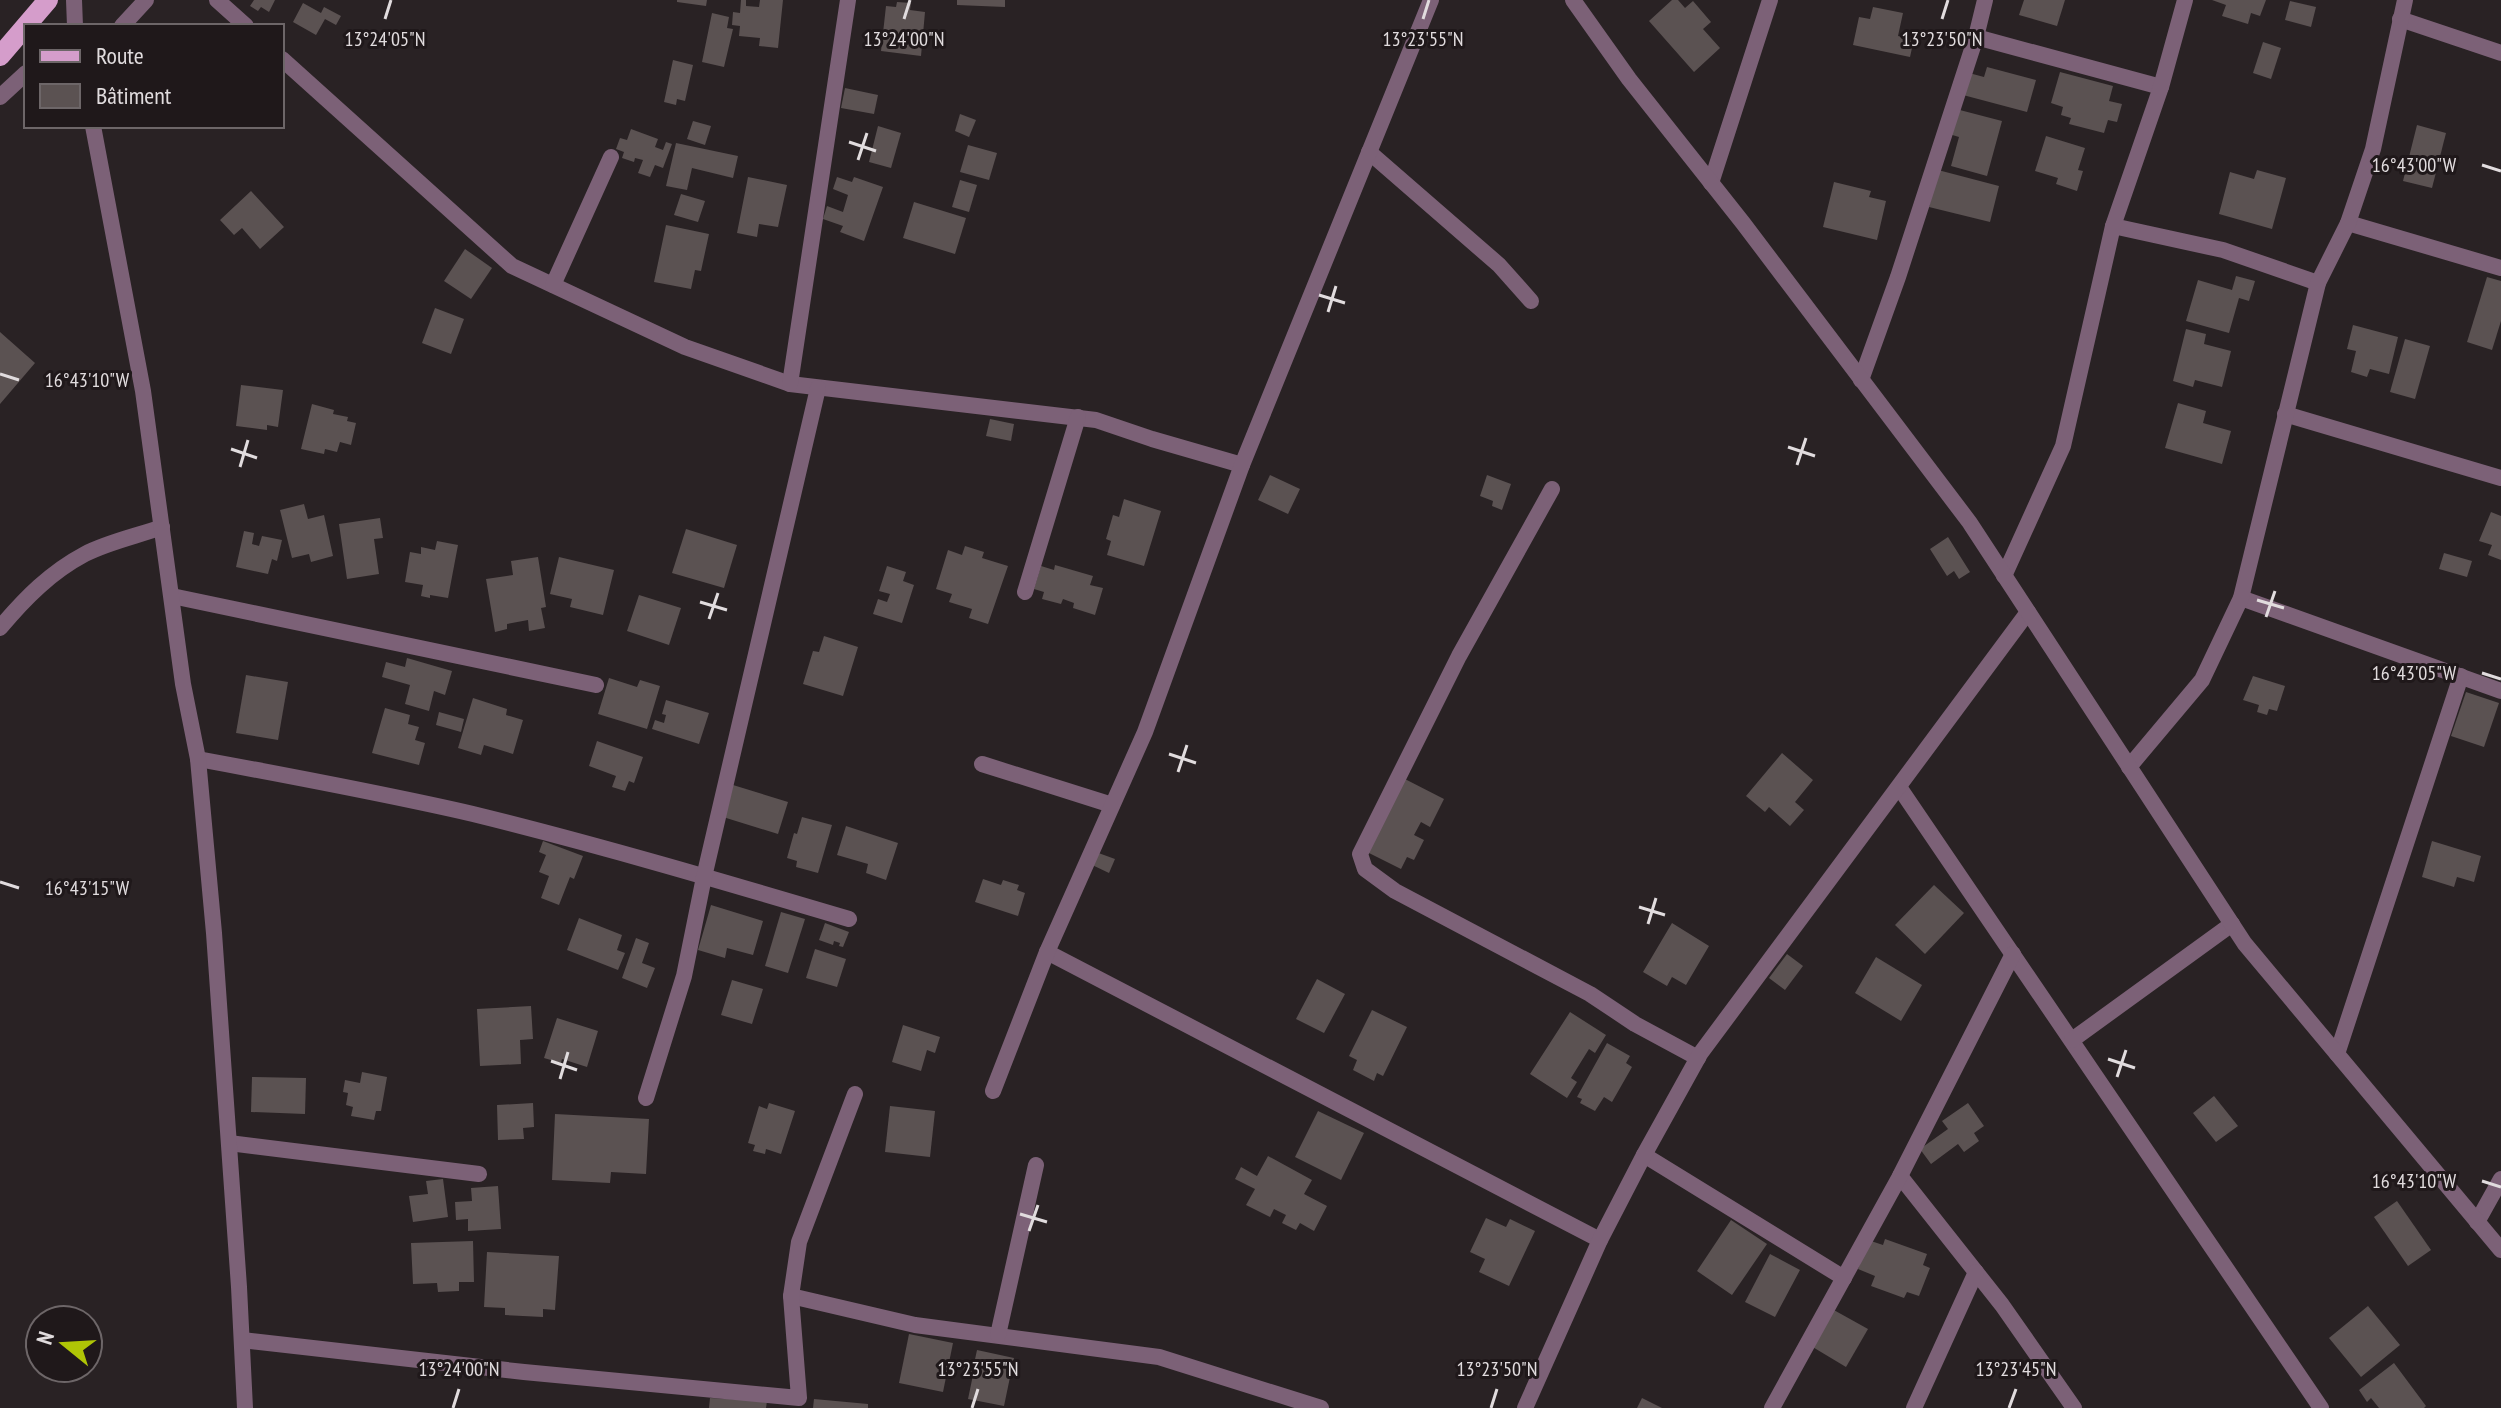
<svg xmlns="http://www.w3.org/2000/svg" width="2501" height="1408" viewBox="0 0 2501 1408" font-family="'PT Sans Narrow',sans-serif">
  <style>
    .building { fill: #5b5252 }
    .lines { fill: none; stroke-linecap: round; stroke-linejoin: round }
    .minor { stroke: #7c6177; stroke-width: 16 }
    .tertiary { stroke: #7c6177; stroke-width: 16 }
    .primary { stroke: #d59dcb; stroke-width: 20 }
    .ticks { fill: none; stroke: #e1dcde; stroke-width: 3 }
    .ticks-label { font-size: 20px; text-anchor: middle; fill: #e1dcde; stroke: #1f181a; stroke-width: 6; stroke-linejoin: round; paint-order: stroke }
  </style>
  <rect width="100%" height="100%" fill="#292224"/>
  <!-- building -->
  <g class="building">
    <polygon points="254,0 275,0 269,12 261,7 258,11 250,6"/>
    <polygon points="677,0 707,0 706,6 677,2"/>
    <polygon points="741,0 746,0 746,6 759,7 760,0 783,0 778,48 759,46 760,38 739,36 740,26 732,25 733,12 740,13"/>
    <polygon points="957,0 1005,0 1005,7 957,5"/>
    <polygon points="1672,0 1678,0 1685,8 1693,1 1711,22 1703,29 1720,48 1694,72 1649,21"/>
    <polygon points="2024,0 2065,0 2057,26 2019,15"/>
    <polygon points="2212,0 2266,0 2260,16 2251,13 2248,24 2222,16 2226,5"/>
    <polygon points="2290,1 2316,7 2311,27 2285,20"/>
    <polygon points="897,2 911,3 910,10 925,12 921,56 881,51 886,6 896,7"/>
    <polygon points="303,3 321,13 324,7 341,16 336,25 325,19 316,35 293,22"/>
    <polygon points="1873,7 1903,13 1898,36 1914,39 1910,57 1853,45 1859,17 1870,19"/>
    <polygon points="712,13 729,17 727,28 733,29 724,67 702,62"/>
    <polygon points="2263,42 2281,48 2271,79 2253,73"/>
    <polygon points="673,60 693,65 685,101 677,99 676,105 664,102"/>
    <polygon points="1987,67 2036,80 2027,112 1963,95 1969,73 1984,77"/>
    <polygon points="2060,72 2113,86 2109,101 2122,104 2117,122 2108,120 2104,133 2069,124 2071,118 2061,115 2063,107 2051,103"/>
    <polygon points="845,88 878,95 874,114 841,108"/>
    <polygon points="1956,109 2002,121 1987,176 1951,166 1959,137 1949,134"/>
    <polygon points="960,114 976,120 969,137 955,131"/>
    <polygon points="693,121 711,126 705,145 687,139"/>
    <polygon points="2417,125 2446,133 2432,188 2403,181"/>
    <polygon points="878,126 901,133 891,168 869,162"/>
    <polygon points="631,129 658,139 655,147 663,150 666,142 672,144 663,168 655,165 650,177 638,173 643,160 635,158 634,162 622,158 624,152 616,149 620,138 627,140"/>
    <polygon points="2046,136 2085,148 2078,170 2083,171 2077,191 2056,184 2058,178 2035,171"/>
    <polygon points="676,143 738,156 733,178 692,168 687,190 666,186"/>
    <polygon points="968,145 997,153 989,180 960,172"/>
    <polygon points="1938,170 1999,186 1990,222 1929,207"/>
    <polygon points="2257,170 2286,178 2272,229 2219,214 2230,172 2254,179"/>
    <polygon points="748,177 787,185 778,227 759,224 757,237 737,233"/>
    <polygon points="837,177 852,182 854,177 883,187 864,241 840,232 843,226 823,219 827,206 843,212 848,195 833,189"/>
    <polygon points="960,180 977,185 969,212 952,207"/>
    <polygon points="1834,182 1871,191 1869,197 1886,201 1877,240 1823,227"/>
    <polygon points="251,191 284,227 260,249 242,228 234,235 220,220"/>
    <polygon points="681,194 705,201 698,222 674,215"/>
    <polygon points="914,202 966,218 955,254 903,238"/>
    <polygon points="666,225 709,234 701,271 695,270 691,289 654,282"/>
    <polygon points="465,249 492,268 471,299 444,281"/>
    <polygon points="2236,276 2255,281 2249,301 2239,298 2229,333 2186,321 2198,280 2232,290"/>
    <polygon points="2487,277 2501,281 2501,321 2492,350 2467,342"/>
    <polygon points="435,308 464,319 451,354 422,343"/>
    <polygon points="2353,325 2398,337 2389,374 2370,369 2367,377 2351,372 2356,351 2347,349"/>
    <polygon points="2186,329 2206,334 2204,344 2231,351 2222,387 2195,380 2193,387 2173,381"/>
    <polygon points="0,332 35,363 0,404"/>
    <polygon points="2405,339 2430,346 2415,399 2390,392"/>
    <polygon points="241,385 283,390 278,427 267,425 267,430 236,426"/>
    <polygon points="2178,403 2206,411 2203,423 2231,431 2222,464 2165,448"/>
    <polygon points="312,404 334,410 333,414 348,417 347,421 356,423 351,445 340,442 337,452 325,449 324,454 301,449"/>
    <polygon points="990,419 1014,424 1011,441 986,436"/>
    <polygon points="1270,475 1300,489 1288,514 1258,500"/>
    <polygon points="1487,475 1511,484 1502,510 1492,506 1493,501 1480,496"/>
    <polygon points="1124,499 1161,511 1144,566 1107,555 1111,541 1106,539 1113,515 1119,517"/>
    <polygon points="304,504 308,519 324,515 333,556 311,562 309,554 292,558 280,510"/>
    <polygon points="2491,512 2501,516 2501,560 2488,555 2492,545 2479,541"/>
    <polygon points="380,518 383,538 374,539 379,574 347,579 339,524"/>
    <polygon points="686,529 737,545 724,588 672,573"/>
    <polygon points="244,531 254,533 252,544 259,546 262,536 282,540 277,561 272,559 268,574 236,567"/>
    <polygon points="1948,537 1970,572 1959,579 1954,571 1947,576 1930,549"/>
    <polygon points="437,541 458,545 448,598 430,595 430,598 421,596 423,585 405,582 410,552 421,554 421,547 435,550"/>
    <polygon points="965,546 984,552 982,558 1008,566 988,624 969,618 972,609 949,602 952,594 936,589 948,550 962,555"/>
    <polygon points="2444,553 2472,561 2467,577 2439,569"/>
    <polygon points="538,557 546,607 541,608 545,628 529,631 528,620 507,624 507,629 495,632 486,579 513,575 511,561"/>
    <polygon points="559,557 614,570 603,615 570,607 572,599 550,594"/>
    <polygon points="1055,565 1093,576 1090,585 1103,588 1095,615 1073,608 1074,603 1063,599 1061,604 1042,599 1044,592 1034,589 1041,566 1054,570"/>
    <polygon points="887,566 906,572 903,581 914,585 902,623 873,614 878,599 887,602 890,594 879,591"/>
    <polygon points="639,595 681,608 669,645 627,631"/>
    <polygon points="824,636 858,647 843,696 803,684 813,651 819,652"/>
    <polygon points="407,658 452,671 445,695 434,691 429,711 405,704 410,685 382,677 386,662 405,667"/>
    <polygon points="246,675 288,682 278,740 236,733"/>
    <polygon points="2253,676 2285,686 2277,711 2269,709 2267,715 2257,712 2259,705 2243,700"/>
    <polygon points="609,678 637,687 640,680 660,686 647,729 598,714"/>
    <polygon points="2466,692 2499,703 2484,747 2451,736"/>
    <polygon points="473,698 507,709 506,715 523,720 513,754 484,745 481,755 458,748"/>
    <polygon points="666,700 709,713 699,744 652,729 655,720 664,723 666,715 662,714"/>
    <polygon points="385,708 410,715 408,724 419,727 415,740 425,743 419,765 372,753"/>
    <polygon points="439,712 464,719 461,732 436,725"/>
    <polygon points="597,741 643,757 634,783 629,781 625,791 612,787 616,776 589,766"/>
    <polygon points="1782,753 1813,780 1795,802 1804,810 1790,826 1769,807 1765,812 1746,796"/>
    <polygon points="1401,777 1444,799 1430,827 1421,822 1414,835 1424,840 1414,860 1407,857 1401,869 1365,851"/>
    <polygon points="733,785 788,802 778,834 723,817"/>
    <polygon points="802,817 832,825 818,873 796,867 797,861 787,858 794,833 797,834"/>
    <polygon points="846,826 898,843 886,880 866,873 868,864 837,855"/>
    <polygon points="543,841 583,856 574,879 570,877 559,905 541,898 549,876 539,872 546,855 539,852"/>
    <polygon points="2432,841 2481,856 2474,882 2457,877 2454,887 2422,877"/>
    <polygon points="1093,851 1115,859 1109,873 1088,863"/>
    <polygon points="983,879 1001,885 1003,880 1019,885 1017,890 1025,893 1018,916 975,902"/>
    <polygon points="1934,885 1964,913 1925,954 1895,925"/>
    <polygon points="711,905 763,921 753,955 727,948 725,958 698,950"/>
    <polygon points="781,912 805,919 788,973 765,966"/>
    <polygon points="579,918 622,935 617,950 625,953 618,970 567,950"/>
    <polygon points="825,923 849,932 843,947 839,946 840,943 834,941 833,945 819,940"/>
    <polygon points="1672,923 1709,946 1686,985 1672,977 1667,986 1643,972"/>
    <polygon points="636,938 649,943 642,963 655,968 647,988 622,978"/>
    <polygon points="815,949 846,959 837,987 806,978"/>
    <polygon points="1787,954 1803,966 1785,990 1769,978"/>
    <polygon points="1876,957 1922,985 1901,1021 1855,993"/>
    <polygon points="1317,979 1345,994 1324,1033 1296,1019"/>
    <polygon points="732,980 763,989 752,1024 721,1015"/>
    <polygon points="531,1006 533,1039 520,1040 521,1064 480,1066 477,1009"/>
    <polygon points="1372,1010 1407,1027 1383,1076 1377,1073 1374,1081 1353,1070 1357,1060 1349,1056"/>
    <polygon points="1570,1012 1606,1035 1595,1053 1589,1049 1571,1078 1577,1082 1567,1098 1530,1074"/>
    <polygon points="557,1018 598,1031 587,1067 562,1059 561,1063 544,1058"/>
    <polygon points="903,1025 940,1037 935,1053 927,1050 921,1071 892,1062"/>
    <polygon points="1607,1043 1630,1056 1626,1063 1632,1067 1612,1102 1604,1097 1595,1111 1580,1103 1582,1099 1577,1097"/>
    <polygon points="362,1072 387,1077 381,1111 376,1111 374,1120 351,1116 353,1107 346,1105 348,1093 343,1092 345,1080 360,1083"/>
    <polygon points="252,1077 306,1078 305,1114 251,1112"/>
    <polygon points="2214,1096 2238,1126 2216,1142 2193,1113"/>
    <polygon points="533,1103 534,1127 523,1128 524,1139 498,1140 497,1105"/>
    <polygon points="769,1103 795,1111 781,1154 766,1149 765,1154 753,1151 755,1145 748,1143 759,1106 767,1109"/>
    <polygon points="1968,1103 1984,1126 1974,1133 1979,1141 1964,1152 1958,1144 1931,1164 1920,1149 1948,1129 1942,1121"/>
    <polygon points="890,1106 935,1111 930,1157 885,1152"/>
    <polygon points="1318,1111 1364,1133 1341,1180 1295,1157"/>
    <polygon points="555,1114 649,1119 646,1174 611,1172 610,1183 552,1180"/>
    <polygon points="1268,1156 1312,1180 1304,1194 1327,1206 1314,1231 1300,1223 1296,1230 1282,1223 1286,1215 1274,1209 1270,1217 1246,1205 1255,1189 1235,1179 1241,1167 1257,1176"/>
    <polygon points="443,1179 448,1217 413,1222 409,1196 428,1194 426,1181"/>
    <polygon points="498,1186 501,1229 468,1231 468,1219 456,1220 455,1202 472,1201 471,1188"/>
    <polygon points="2397,1201 2431,1250 2408,1266 2374,1217"/>
    <polygon points="1486,1218 1506,1227 1510,1219 1535,1231 1509,1286 1479,1272 1485,1259 1470,1252"/>
    <polygon points="1731,1220 1767,1244 1732,1295 1697,1271"/>
    <polygon points="1885,1239 1927,1254 1923,1265 1930,1268 1919,1296 1907,1292 1904,1298 1871,1286 1875,1276 1858,1269 1868,1240 1883,1245"/>
    <polygon points="473,1241 474,1282 459,1282 459,1291 438,1292 437,1283 413,1284 411,1243"/>
    <polygon points="487,1252 559,1256 555,1310 543,1309 543,1317 505,1315 505,1308 484,1307"/>
    <polygon points="1770,1254 1800,1270 1775,1317 1745,1302"/>
    <polygon points="2368,1306 2400,1345 2361,1377 2329,1338"/>
    <polygon points="1832,1309 1868,1329 1846,1367 1811,1346"/>
    <polygon points="909,1334 953,1343 943,1392 899,1383"/>
    <polygon points="977,1350 1014,1358 1004,1406 968,1399 973,1375 963,1373 965,1362 974,1364"/>
    <polygon points="2394,1363 2426,1406 2424,1408 2379,1408 2371,1398 2367,1402 2359,1390"/>
    <polygon points="710,1398 767,1401 766,1408 709,1408"/>
    <polygon points="1642,1398 1662,1408 1637,1408"/>
    <polygon points="814,1399 868,1404 868,1408 813,1408"/>
  </g>
  <g class="lines">
    <!-- minor -->
    <g class="minor">
      <polyline points="217,0 246,26"/>
      <polyline points="2400,19 2501,53"/>
      <polyline points="122,26 146,0"/>
      <polyline points="1976,37 2161,87"/>
      <polyline points="282,59 512,266 685,347 790,384 1096,420 1152,439 1242,465"/>
      <polyline points="0,97 26,73"/>
      <polyline points="1369,152 1499,265 1531,301"/>
      <polyline points="1711,183 1770,0"/>
      <polyline points="2348,223 2501,268"/>
      <polyline points="2113,226 2223,250 2318,283"/>
      <polyline points="553,285 611,157"/>
      <polyline points="1861,380 1898,277 1976,37 1985,0"/>
      <polyline points="790,384 848,0"/>
      <polyline points="2285,414 2501,478"/>
      <polyline points="1552,489 1459,656 1360,854 1365,869 1395,891 1590,994 1635,1024 1698,1058"/>
      <polyline points="2004,576 2063,446 2113,226 2161,87 2185,0"/>
      <polyline points="1025,592 1078,417"/>
      <polyline points="172,596 596,685"/>
      <polyline points="2241,598 2501,691"/>
      <path d="M0,628C25,598 51,572 85,554C108,542 137,536 162,527"/>
      <path d="M198,759C290,776 382,793 473,814C599,845 724,882 849,919"/>
      <polyline points="982,764 1112,805"/>
      <polyline points="2129,767 2202,680 2241,598 2318,283 2348,223 2373,149 2405,0"/>
      <polyline points="1899,787 2321,1408"/>
      <polyline points="1047,952 1600,1240"/>
      <polyline points="2072,1040 2232,924"/>
      <polyline points="2337,1054 2461,676"/>
      <polyline points="993,1091 1047,952 1145,732 1242,465 1431,0"/>
      <polyline points="646,1098 684,976 704,877 818,388"/>
      <polyline points="229,1143 479,1174"/>
      <polyline points="1644,1155 1844,1278"/>
      <polyline points="1900,1176 2002,1305 2074,1408"/>
      <polyline points="2477,1222 2501,1179"/>
      <polyline points="791,1296 915,1325 1159,1357 1321,1408"/>
      <polyline points="998,1335 1036,1165"/>
      <polyline points="242,1340 524,1372 799,1398 791,1296 799,1242 855,1094"/>
      <polyline points="1525,1408 1600,1240 1644,1155 1700,1054 2028,612"/>
      <polyline points="1772,1408 1900,1176 2013,954"/>
      <polyline points="1914,1408 1976,1272"/>
    </g>
    <!-- tertiary -->
    <g class="tertiary">
      <polyline points="74,0 75,26"/>
      <polyline points="1573,0 1629,79 1743,223 1970,523 2245,944 2501,1250"/>
      <polyline points="93,126 143,391 183,684 198,759 214,933 239,1287 245,1408"/>
    </g>
    <!-- primary -->
    <polyline class="primary" points="0,56 48,0"/>
  </g>
  <!-- ticks -->
  <path class="ticks" d="M385,19L391,0M904,19L910,0M1423,19L1429,0M1942,19L1948,0M849,142L876,151M858,160L867,133M2482,165L2501,171M1319,295L1345,303M1328,312L1336,286M0,374L19,380M1788,447L1815,456M231,449L257,458M1797,465L1806,438M240,467L248,440M2257,600L2284,608M700,602L727,610M2266,617L2275,591M709,619L718,593M2482,673L2501,679M1169,754L1196,763M1178,772L1187,745M0,882L19,888M1639,907L1665,915M1648,924L1656,898M2108,1059L2135,1068M551,1061L577,1070M2117,1077L2126,1050M560,1079L568,1052M2482,1181L2501,1187M1020,1214L1047,1222M1029,1231L1038,1205M453,1408L459,1389M972,1408L978,1389M1491,1408L1497,1389M2009,1408L2016,1389"/>
  <g class="ticks-label">
    <text x="385" y="46">13°24'05"N</text>
    <text x="904" y="46">13°24'00"N</text>
    <text x="1423" y="46">13°23'55"N</text>
    <text x="1942" y="46">13°23'50"N</text>
    <text x="2414" y="172">16°43'00"W</text>
    <text x="87" y="387">16°43'10"W</text>
    <text x="2414" y="680">16°43'05"W</text>
    <text x="87" y="895">16°43'15"W</text>
    <text x="2414" y="1188">16°43'10"W</text>
    <text x="978" y="1376">13°23'55"N</text>
    <text x="459" y="1376">13°24'00"N</text>
    <text x="1497" y="1376">13°23'50"N</text>
    <text x="2016" y="1376">13°23'45"N</text>
  </g>
  <!-- legend -->
  <rect x="24" y="24" width="260" height="104" fill="#1f181a" stroke="#6d6668" stroke-width="2"/>
  <rect x="40" y="50" width="40" height="12" fill="#d59dcb" stroke="#6d6668" stroke-width="2"/>
  <text x="96" y="64" font-size="24" fill="#e1dcde">Route</text>
  <rect x="40" y="84" width="40" height="24" fill="#5b5252" stroke="#6d6668" stroke-width="2"/>
  <text x="96" y="104" font-size="24" fill="#e1dcde">Bâtiment</text>
  <!-- north arrow -->
  <g transform="translate(64 1344) rotate(288)"><circle r="38" fill="#1f181a" stroke="#6d6668" stroke-width="2"/>
  <path d="M0-6L14 30L0 20L-14 30Z" fill="#afc506"/>
  <text y="-12" font-size="22" font-weight="bold" text-anchor="middle" fill="#e1dcde">N</text>
  </g>
</svg>
